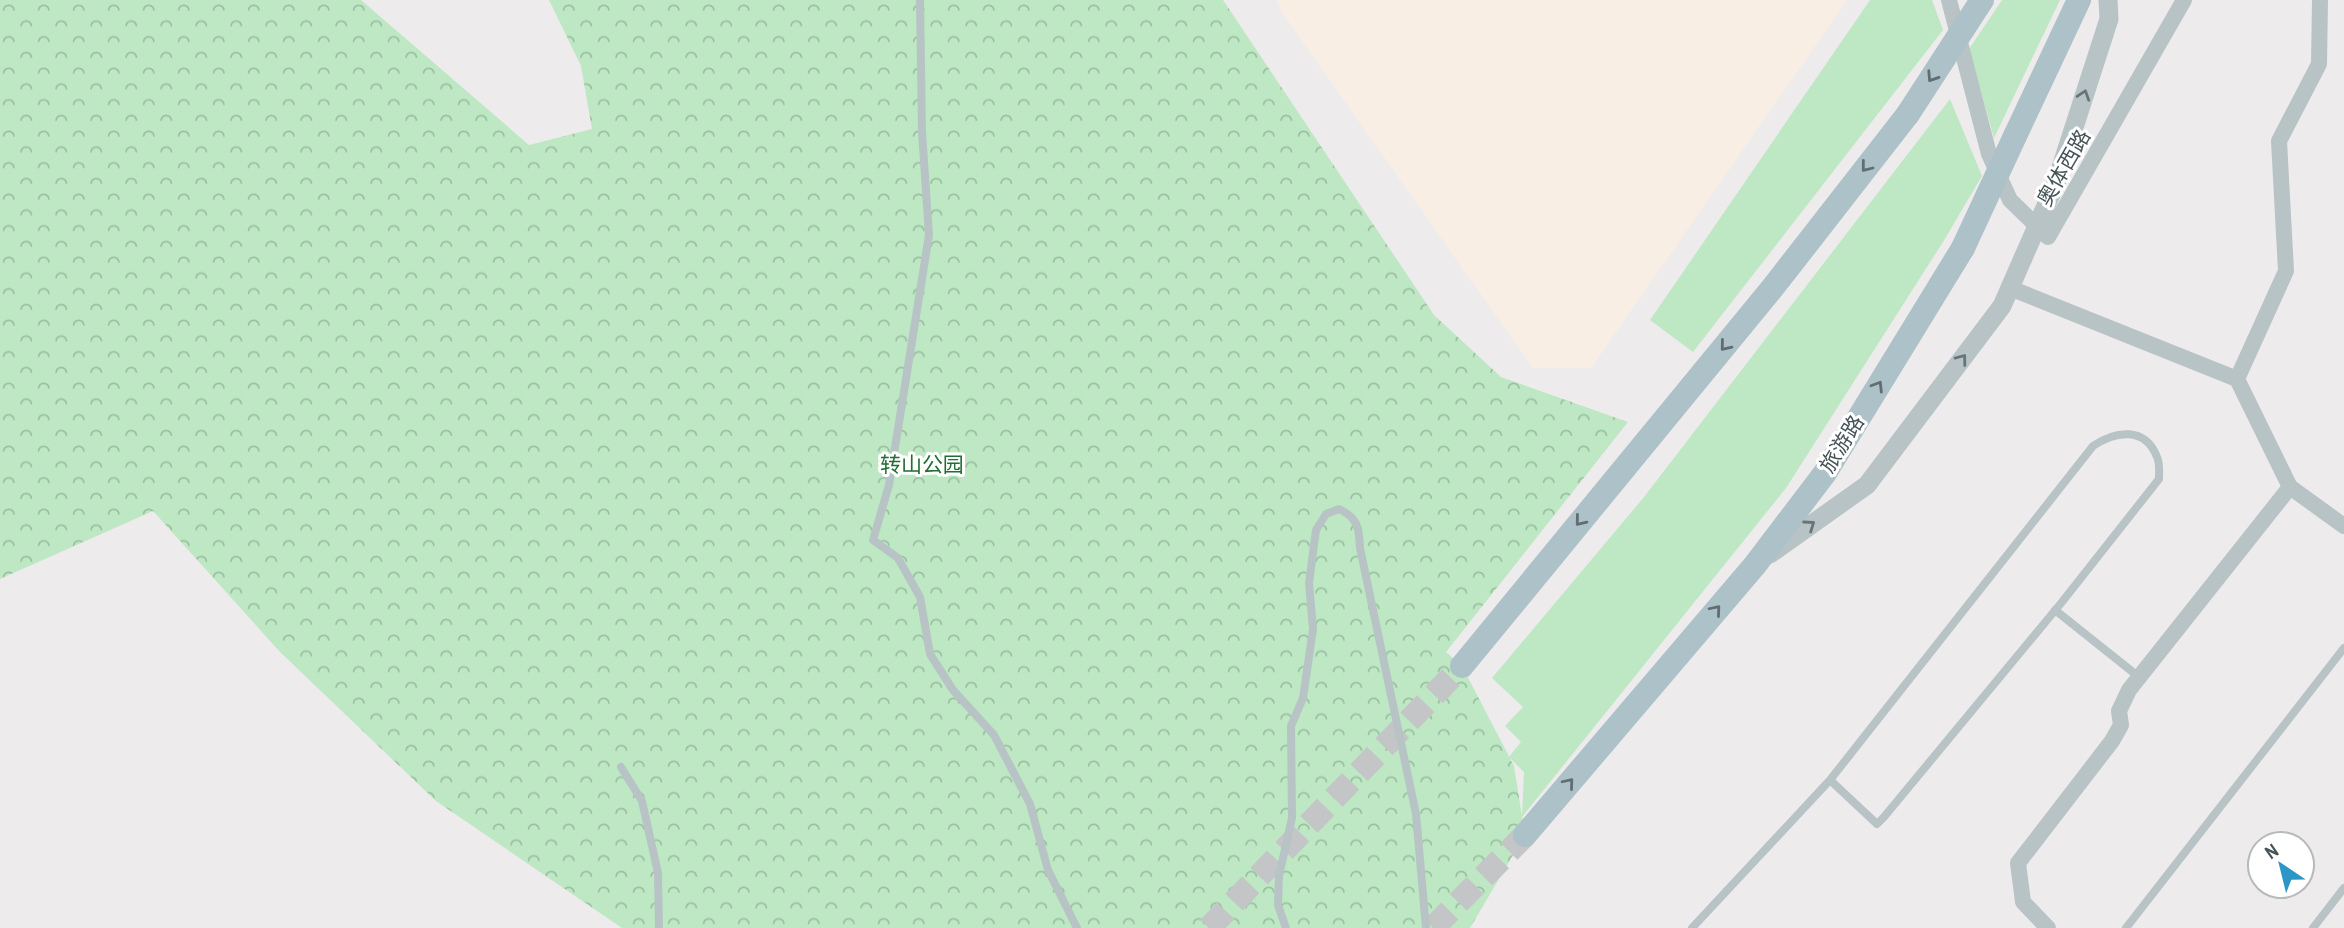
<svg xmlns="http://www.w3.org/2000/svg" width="2344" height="928" viewBox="0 0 2344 928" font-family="'Archivo Narrow','Noto Sans SC',sans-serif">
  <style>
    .commercial { fill: #f9eee4 }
    .forest { fill: url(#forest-crowns) }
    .green { fill: #bde8c3 }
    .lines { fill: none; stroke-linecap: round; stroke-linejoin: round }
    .primary-tunnel { stroke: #c4c5c6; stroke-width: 24; stroke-dasharray: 24 12; stroke-linecap: butt }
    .service { stroke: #b8c3c6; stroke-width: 8 }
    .minor { stroke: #b8c3c6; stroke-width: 16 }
    .tertiary { stroke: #b8c3c6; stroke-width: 19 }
    .primary { stroke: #adc1c8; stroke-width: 24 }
    .tertiary-bridge { stroke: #b8c3c6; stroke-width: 19 }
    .primary-bridge { stroke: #adc1c8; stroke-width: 24 }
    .oneway { stroke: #606e72 }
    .oneway2 { stroke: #687578 }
    .labels { text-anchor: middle; stroke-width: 6; stroke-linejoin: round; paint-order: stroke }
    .street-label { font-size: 21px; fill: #465356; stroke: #fff }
    .park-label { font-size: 21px; fill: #206e33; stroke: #fff }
  </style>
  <defs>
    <pattern id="forest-crowns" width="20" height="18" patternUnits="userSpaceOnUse" patternTransform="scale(1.75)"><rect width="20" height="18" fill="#bde8c3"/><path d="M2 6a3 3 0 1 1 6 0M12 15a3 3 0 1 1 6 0" fill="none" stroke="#9bbfa1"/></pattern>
  </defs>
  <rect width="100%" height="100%" fill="#eeebec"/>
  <!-- commercial -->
  <polygon class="commercial" points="1277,0 1847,0 1591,368 1533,368 1281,11"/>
  <!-- forest -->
  <polygon class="forest" points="0,0 361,0 529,145 592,129 581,66 549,0 1223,0 1434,315 1501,377 1628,422 1446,652 1462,666 1514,766 1525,835 1470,928 622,928 436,801 280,652 153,511 0,579"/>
  <!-- green -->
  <g class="green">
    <polygon points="1870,0 1932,0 1943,30 1693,352 1650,320"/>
    <polygon points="2002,0 2060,0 1994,138 1969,49"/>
    <polygon points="1950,99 1982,176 1943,242 1786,488 1522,817 1524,772 1509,757 1521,742 1505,726 1523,707 1492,678 1644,497"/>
  </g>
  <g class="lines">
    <!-- primary-tunnel -->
    <g class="primary-tunnel">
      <polyline points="1209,928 1462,666"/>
      <polyline points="1433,928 1525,835"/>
    </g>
    <!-- service -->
    <g class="service">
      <polyline points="920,0 922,132 929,235 889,485 873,540 898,558 920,597 930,654 953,690 994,735 1030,804 1048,870 1077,928"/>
      <polyline points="2055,610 2139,677"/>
      <polyline points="621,767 642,801 658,873 659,928"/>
      <path d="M1286,928L1278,905L1279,876L1292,818L1291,726L1303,698L1313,629L1309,583L1316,530L1326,514L1339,509C1358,518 1359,528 1360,548L1416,814L1426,928"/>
      <path d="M1692,928L1830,780L2093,446C2115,431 2145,426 2157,457C2160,463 2159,472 2159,479L2062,602L1884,817L1877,824L1830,780"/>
      <polyline points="2126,928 2344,648"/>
      <polyline points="2313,928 2344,888"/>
    </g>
    <!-- minor -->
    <g class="minor">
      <polyline points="1949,0 1989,154 2010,200 2048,237 2184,0"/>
      <polyline points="2010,288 2237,379 2290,487 2344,526"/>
      <polyline points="2237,379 2286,271 2279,141 2319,64 2320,0"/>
      <polyline points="2048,928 2023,902 2018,863 2112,741 2121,725 2119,711 2129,690 2290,487"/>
    </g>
    <!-- tertiary -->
    <g class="tertiary">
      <polyline points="2056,183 2109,19 2108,0"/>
      <polyline points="1770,554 1867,485 2002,306 2023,258"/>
    </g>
    <!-- primary -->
    <g class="primary">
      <polyline points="2015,136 2079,0"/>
      <polyline points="1462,666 1774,286 1908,114"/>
      <polyline points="1525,835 1755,565 1825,473 1963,248"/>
    </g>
    <!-- tertiary-bridge -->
    <polyline class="tertiary-bridge" points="2023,258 2056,183"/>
    <!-- primary-bridge -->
    <g class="primary-bridge">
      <polyline points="1908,114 1982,0"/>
      <polyline points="1963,248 2015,136"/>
    </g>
  </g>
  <!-- one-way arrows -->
  <defs><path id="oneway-chevron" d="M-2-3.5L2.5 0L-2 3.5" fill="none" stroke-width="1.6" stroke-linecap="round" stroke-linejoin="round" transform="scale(1.75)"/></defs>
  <g class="oneway">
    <use href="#oneway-chevron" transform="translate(1932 77) rotate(123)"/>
    <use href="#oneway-chevron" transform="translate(1866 167) rotate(128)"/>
    <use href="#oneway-chevron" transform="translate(1725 346) rotate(129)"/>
    <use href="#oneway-chevron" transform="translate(1878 386) rotate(-58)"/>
    <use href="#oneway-chevron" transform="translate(1580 521) rotate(129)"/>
    <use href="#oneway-chevron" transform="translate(1716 610) rotate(-50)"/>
    <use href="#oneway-chevron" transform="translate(1569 783) rotate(-50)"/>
  </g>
  <g class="oneway2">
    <use href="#oneway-chevron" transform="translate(2084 95) rotate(-72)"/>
    <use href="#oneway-chevron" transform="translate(1962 359) rotate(-53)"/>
    <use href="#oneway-chevron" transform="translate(1810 525) rotate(-35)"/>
  </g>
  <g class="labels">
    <!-- street labels -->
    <g class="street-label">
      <text transform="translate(2064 168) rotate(-60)" y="7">奥体西路</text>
      <text transform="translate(1842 444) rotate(-58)" y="7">旅游路</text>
    </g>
    <!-- park labels -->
    <g class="park-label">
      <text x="922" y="472">转山公园</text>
    </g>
  </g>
  <!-- north arrow -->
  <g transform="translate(2281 865) rotate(325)"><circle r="33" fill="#ffffff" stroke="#b5babb" stroke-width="2"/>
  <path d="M0-5L12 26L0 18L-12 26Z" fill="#2c97c7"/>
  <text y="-10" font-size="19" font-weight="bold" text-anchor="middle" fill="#465356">N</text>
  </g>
</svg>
